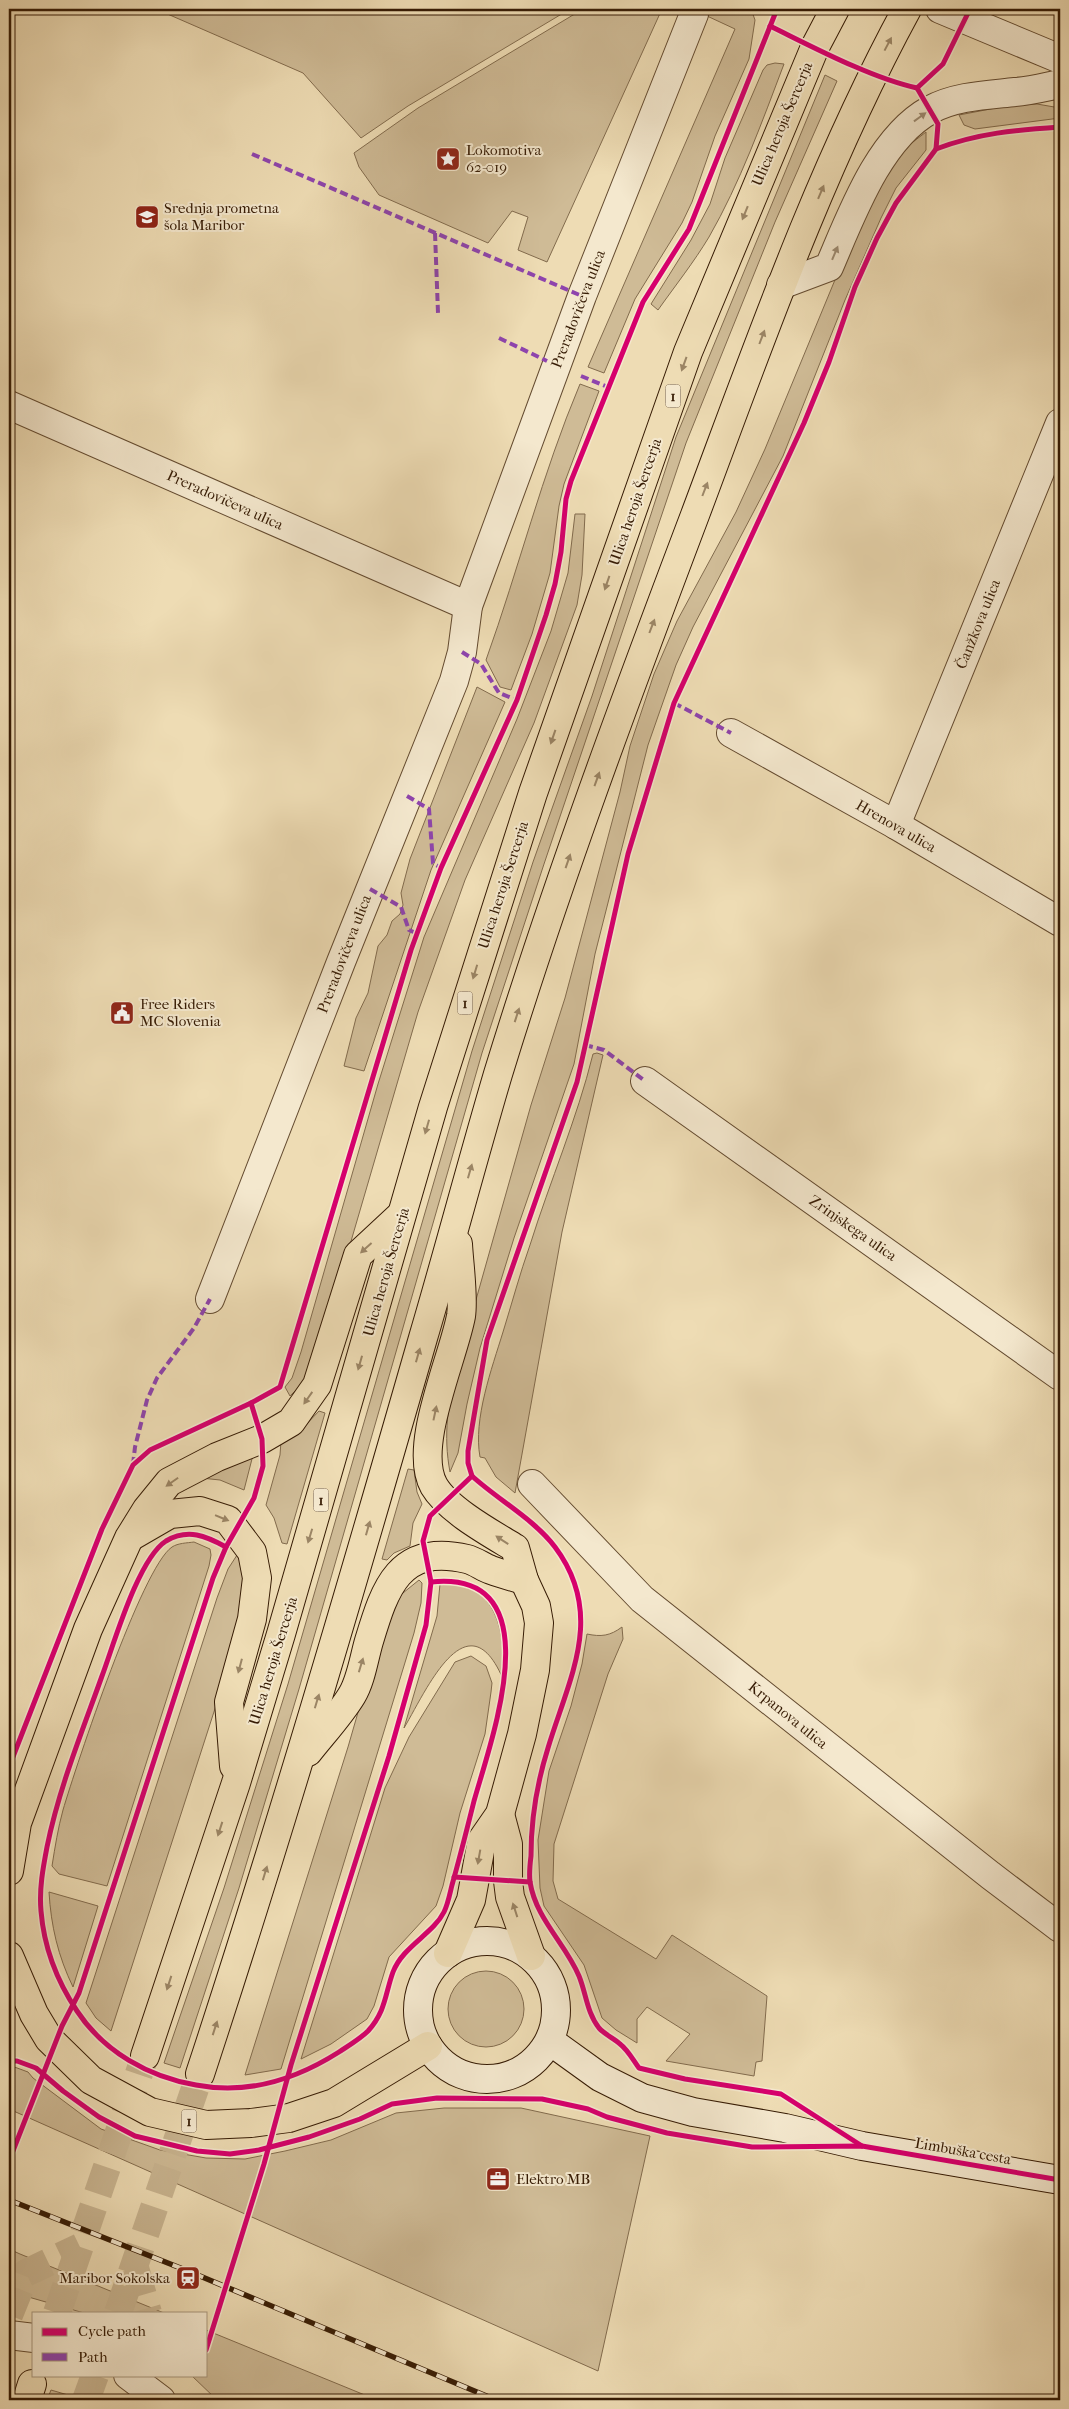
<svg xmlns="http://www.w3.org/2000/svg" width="1069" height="2409" viewBox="0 0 1069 2409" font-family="'IM FELL French Canon',serif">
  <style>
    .green { fill: #cfbb96; stroke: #826b4d }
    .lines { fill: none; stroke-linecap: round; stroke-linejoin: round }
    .primary-tunnel { stroke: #c9b591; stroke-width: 28; stroke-dasharray: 28 14; stroke-linecap: butt }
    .minor-casing { stroke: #644b30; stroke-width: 30 }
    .tertiary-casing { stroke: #644b30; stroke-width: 30 }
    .secondary-casing { stroke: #361b04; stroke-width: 30 }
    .primary-casing { stroke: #361b04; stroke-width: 30 }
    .minor { stroke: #f4e8ce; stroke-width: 28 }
    .tertiary { stroke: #f4e8ce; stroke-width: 28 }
    .secondary { stroke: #f4e8ce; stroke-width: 28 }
    .primary { stroke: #eedcb4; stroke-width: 28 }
    .rail-casing { stroke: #361b04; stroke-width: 5.5 }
    .rail { stroke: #f4e8ce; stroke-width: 4; stroke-dasharray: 11; stroke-linecap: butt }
    .quiet { stroke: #8e44ad; stroke-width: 4; stroke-dasharray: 8 4; stroke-linecap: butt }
    .cycleway-casing { stroke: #f4e8ce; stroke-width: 8 }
    .cycleway { stroke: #d6006c; stroke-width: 5 }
    .oneway { fill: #9b8565 }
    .oneway2 { fill: #9e8c73 }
    .labels { text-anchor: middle; stroke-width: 4; stroke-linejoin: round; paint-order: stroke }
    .shield { fill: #f4e8ce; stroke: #6f5841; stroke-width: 1 }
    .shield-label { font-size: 14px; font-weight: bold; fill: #361b04 }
    .street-label { font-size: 15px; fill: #361b04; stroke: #f4e8ce }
    .poi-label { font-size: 15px; fill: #361b04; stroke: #f4e8ce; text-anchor: start }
  </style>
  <rect width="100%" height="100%" fill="#eedcb4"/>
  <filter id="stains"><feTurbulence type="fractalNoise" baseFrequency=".004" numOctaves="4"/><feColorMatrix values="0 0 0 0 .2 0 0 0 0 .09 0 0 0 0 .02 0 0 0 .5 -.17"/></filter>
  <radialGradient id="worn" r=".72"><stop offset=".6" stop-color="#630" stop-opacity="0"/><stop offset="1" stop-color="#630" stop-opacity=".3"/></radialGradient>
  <!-- green -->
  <g class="green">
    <polygon points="156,9 570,9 408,106 361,138 303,73"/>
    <polygon points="583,9 662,9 547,262 518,250 528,217 512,211 488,243 379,195 359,167 354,153 418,108"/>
    <polygon points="692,9 751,9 755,20 749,59 715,136 692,202 682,223 635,299 604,373 588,367 735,29"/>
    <path d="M775,63L784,64C762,122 740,183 709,237C694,262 675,286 658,310L651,304L691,240L710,204L725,158L763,70L767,65Z"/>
    <polygon points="825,75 837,81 775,222 686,443 544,864 482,1053 299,1689 239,1888 180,2068 164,2063 224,1888 288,1684 472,1051 533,862 592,696 676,437"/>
    <polygon points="1037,104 1060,108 1060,118 975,129 964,125 959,115 1006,106"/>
    <path d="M926,132V150L896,188L881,218L845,300L783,456L693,627L676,665L648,745L595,954L574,1064L514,1238L480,1348L467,1404L458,1453L450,1472C443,1435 448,1403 457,1367L531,1105L565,998L620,792L630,746L654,674L677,621L736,512L765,449L861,217L895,160L909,145Z"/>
    <path d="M580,384L599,391L564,484L559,506L550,573L532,634L511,690L500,687L486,660C519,568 542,474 580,384Z"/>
    <polygon points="575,514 585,514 582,575 577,605 534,723 465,880 418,1012 316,1361 301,1385 290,1396 285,1387 292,1378 301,1352 378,1084 424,937 517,719 551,631 568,573"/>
    <polygon points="477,687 505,702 431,870 364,1071 344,1066 356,1018 368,993 378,946 387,935 392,921 400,914 403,905 401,893 410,859"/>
    <path d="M597,1053L603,1055L562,1232L515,1493L496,1477L485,1458L480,1457C473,1419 492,1368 503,1332C512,1303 520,1273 530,1245C550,1181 577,1119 593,1054Z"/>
    <polygon points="319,1411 325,1413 287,1544 282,1543 274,1518 266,1505 280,1455 281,1441 301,1430"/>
    <polygon points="253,1455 244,1490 220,1480 201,1478"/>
    <polygon points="408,1469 414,1470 417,1492 422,1504 413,1523 410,1546 394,1553 387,1560 382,1559"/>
    <path d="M194,1542L210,1549L211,1555L209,1566L107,1886L59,1874L52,1866C55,1847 58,1828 63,1810C76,1766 142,1567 172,1547C178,1543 187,1543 194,1542Z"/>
    <polygon points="239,1552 243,1563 245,1591 221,1690 111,2031 96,2018 86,2003 217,1598 228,1569"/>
    <polygon points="419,1580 422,1583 421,1603 414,1633 281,2069 245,2075 348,1747 374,1657 398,1597"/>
    <path d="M440,1584C498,1578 506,1636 503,1679C467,1595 425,1693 404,1728L437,1616Z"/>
    <path d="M622,1627L623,1639L608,1674L554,1844L553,1881L558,1899L656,1959L672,1935L767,1996L762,2061L756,2062L754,2076L666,2061L690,2034L647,2007L637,2019V2043L616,2030L602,2018L584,1965L544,1906L540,1888L538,1840L549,1771L571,1706L582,1664L587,1634C601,1637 610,1636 622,1627Z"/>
    <polygon points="471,1656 486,1666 492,1683 491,1692 485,1734 460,1813 443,1886 436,1906 389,1957 374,2006 367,2019 331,2044 301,2059 385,1788 409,1737 455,1662"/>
    <path d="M49,1892L98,1906L73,1987C58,1956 51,1926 49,1892Z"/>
    <circle cx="486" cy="2009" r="38"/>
    <polygon points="9,2065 28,2072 33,2078 101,2129 160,2150 206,2158 245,2159 285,2151 331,2140 396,2113 444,2108 521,2108 650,2136 598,2371 9,2109"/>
    <polygon points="9,2249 20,2254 164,2313 84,2313 25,2296 9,2294"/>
    <polygon points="206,2330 377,2400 217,2400 191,2375 206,2375"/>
    <polygon points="51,2390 68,2395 66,2400 47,2400"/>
  </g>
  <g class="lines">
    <!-- primary-tunnel -->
    <g class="primary-tunnel">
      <polyline points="135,2268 148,2313"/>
      <polyline points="57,2313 145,2056"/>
      <polyline points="118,2313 200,2074"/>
      <polyline points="9,2315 26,2273 80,2247"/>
      <polyline points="86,2400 95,2375"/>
    </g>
    <defs>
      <g id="minor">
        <polyline points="9,405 468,606"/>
        <polyline points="731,733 896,825 1060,922"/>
        <polyline points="896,825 1060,423"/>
        <polyline points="645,1081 1060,1376"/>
        <polyline points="210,1299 341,962 454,681 462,652 468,606 582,296 694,14"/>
        <polyline points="532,1484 642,1599 990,1875 1060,1928"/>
      </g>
      <g id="tertiary">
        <polyline points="940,9 1060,59"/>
        <path d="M781,285L829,267C851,216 879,138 930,110C955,96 988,95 1015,92C1030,91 1045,87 1060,84"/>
        <polyline points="9,2335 34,2338"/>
        <polyline points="128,2375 161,2400"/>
      </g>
      <g id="secondary">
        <circle cx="487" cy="2010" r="69"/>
        <polyline points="550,2041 600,2077 642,2098 693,2112 785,2128 862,2146 1060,2180"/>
      </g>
      <g id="primary">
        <polyline points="132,1536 170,1514 200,1511 228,1520 252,1552 257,1578 252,1619 229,1702 234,1766"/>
        <path d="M308,1752C322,1734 340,1715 352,1695C361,1680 364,1658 369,1641C385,1588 399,1543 467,1559C475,1561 483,1567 491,1570C502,1574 513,1577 524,1580"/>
        <polyline points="500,1814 508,1844 508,1881 510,1897 531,1956"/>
        <polyline points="9,1871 17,1823 88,1629 129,1538 147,1509 169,1482 217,1457 262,1439 291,1422 317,1385 358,1255 401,1215"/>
        <path d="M448,1953L471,1900L482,1840L500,1814L522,1734L535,1670L539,1623L536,1606L524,1580L515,1548C492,1534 448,1510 434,1486C412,1447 453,1359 461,1316C464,1297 459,1264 458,1244"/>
        <polyline points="9,1956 34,2014 49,2039 91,2080 150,2112 206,2125 251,2123 289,2118 334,2103 428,2046"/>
        <polyline points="145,2056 236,1783 281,1634 433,1107 533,793 688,352 815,47 835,9"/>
        <path d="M200,2074C280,1831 352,1585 423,1338C449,1250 472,1162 498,1074C556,885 625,700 695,515C759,344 820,169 907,9"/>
        <polyline points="27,2400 32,2384"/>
      </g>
    </defs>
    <!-- minor casing -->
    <use href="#minor" class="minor-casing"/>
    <!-- tertiary casing -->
    <use href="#tertiary" class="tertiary-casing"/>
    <!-- secondary casing -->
    <use href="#secondary" class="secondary-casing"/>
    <!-- primary casing -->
    <use href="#primary" class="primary-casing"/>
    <!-- minor -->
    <use href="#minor" class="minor"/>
    <!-- tertiary -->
    <use href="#tertiary" class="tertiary"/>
    <!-- secondary -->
    <use href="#secondary" class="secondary"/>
    <!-- primary -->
    <use href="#primary" class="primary"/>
    <defs>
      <polyline id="rail" points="9,2200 188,2271 496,2400"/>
    </defs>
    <!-- rail casing -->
    <use href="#rail" class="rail-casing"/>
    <!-- rail -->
    <use href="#rail" class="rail"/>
    <!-- quiet -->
    <g class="quiet">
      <polyline points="252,154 582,296"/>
      <polyline points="435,233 438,313"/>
      <polyline points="499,338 547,361"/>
      <polyline points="581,376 608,387"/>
      <polyline points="462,652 481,664 499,693 517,700"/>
      <polyline points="674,703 731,733"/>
      <polyline points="407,796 429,809 433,863 441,868"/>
      <polyline points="370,889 401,907 409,930 418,934"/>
      <polyline points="585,1045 604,1050 645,1081"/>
      <polyline points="133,1465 135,1447 147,1400 157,1378 194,1328 210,1299"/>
    </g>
    <defs>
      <g id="cycleway">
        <polyline points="917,88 943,64 970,9"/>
        <path d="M936,149C978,133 1016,130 1060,127"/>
        <path d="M472,1476C497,1499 535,1520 555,1547C606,1615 569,1678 548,1748C537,1783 531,1819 531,1856C530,1864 529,1874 530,1882C536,1919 565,1943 579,1976C586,1993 587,2013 599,2028C605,2035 614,2038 620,2044C628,2050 633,2060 639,2068L685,2079L781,2094L862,2146"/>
        <path d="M226,1547C206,1536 188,1528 166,1541C138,1559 114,1644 102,1676C82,1732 59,1788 47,1847C43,1868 39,1889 41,1911C44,1948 57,1981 77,2011C104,2052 149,2077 196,2085C248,2095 295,2080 339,2052C348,2046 360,2039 368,2031C386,2011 385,1994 393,1972C403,1946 433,1934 444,1912C448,1904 450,1893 452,1885C460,1857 467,1829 474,1801C491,1740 555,1569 431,1582"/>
        <polyline points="9,1767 102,1529 133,1465 150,1450 251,1403"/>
        <polyline points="454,1877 530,1882"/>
        <polyline points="9,2061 17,2061 36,2068 63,2091 99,2117 135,2136 197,2151 230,2154 259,2150 309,2137 360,2119 392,2104 437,2098 542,2099 588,2109 607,2117 667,2133 752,2147 862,2146 1060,2180"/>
        <polyline points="9,2161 62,2026 79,1993 213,1578 226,1547 254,1498 263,1466 262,1439 251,1403 280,1387 411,950 441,868 517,700 546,615 555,584 561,552 566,499 571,481 643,302 689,229 777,9"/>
        <path d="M206,2350L264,2164L291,2065L389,1756L426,1625L431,1582L423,1541L430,1516L472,1476L468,1463V1451L487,1340L577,1082L628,854L674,703L804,423L829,362L855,287L877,238L896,203L936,149L938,124L917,88C871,78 813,47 770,26"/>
      </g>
    </defs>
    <!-- cycleway casing -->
    <use href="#cycleway" class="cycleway-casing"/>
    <!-- cycleway -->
    <use href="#cycleway" class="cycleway"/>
  </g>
  <!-- one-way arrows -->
  <defs><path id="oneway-solid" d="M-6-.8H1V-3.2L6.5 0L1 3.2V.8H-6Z" transform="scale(1.25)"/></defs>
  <g class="oneway">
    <use href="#oneway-solid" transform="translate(888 44) rotate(-62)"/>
    <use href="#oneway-solid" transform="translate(821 192) rotate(-67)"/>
    <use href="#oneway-solid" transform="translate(745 213) rotate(112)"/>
    <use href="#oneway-solid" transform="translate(762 337) rotate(-69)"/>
    <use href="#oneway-solid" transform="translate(684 364) rotate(110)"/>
    <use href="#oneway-solid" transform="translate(705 489) rotate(-69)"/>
    <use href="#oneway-solid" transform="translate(607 583) rotate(109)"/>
    <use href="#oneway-solid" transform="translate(652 626) rotate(-69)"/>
    <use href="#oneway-solid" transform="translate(553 737) rotate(109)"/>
    <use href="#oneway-solid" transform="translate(597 779) rotate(-70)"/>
    <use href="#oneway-solid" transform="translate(568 861) rotate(-71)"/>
    <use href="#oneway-solid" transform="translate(475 972) rotate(107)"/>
    <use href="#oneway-solid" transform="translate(517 1015) rotate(-72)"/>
    <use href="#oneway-solid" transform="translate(427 1127) rotate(106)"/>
    <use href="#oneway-solid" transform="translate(470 1171) rotate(-74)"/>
    <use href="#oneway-solid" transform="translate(366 1248) rotate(138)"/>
    <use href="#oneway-solid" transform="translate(418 1355) rotate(-74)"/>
    <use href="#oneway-solid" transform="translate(360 1363) rotate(106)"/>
    <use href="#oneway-solid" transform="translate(308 1398) rotate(125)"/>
    <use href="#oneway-solid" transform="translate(435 1413) rotate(-78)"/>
    <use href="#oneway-solid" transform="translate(172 1482) rotate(145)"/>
    <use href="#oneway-solid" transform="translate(222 1518) rotate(22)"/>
    <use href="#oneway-solid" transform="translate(368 1528) rotate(-74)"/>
    <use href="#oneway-solid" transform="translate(310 1536) rotate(107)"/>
    <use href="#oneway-solid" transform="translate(502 1540) rotate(-147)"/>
    <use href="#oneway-solid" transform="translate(361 1665) rotate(-73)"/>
    <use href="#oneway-solid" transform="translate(240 1666) rotate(105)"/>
    <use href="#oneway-solid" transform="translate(317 1701) rotate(-73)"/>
    <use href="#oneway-solid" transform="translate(220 1829) rotate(108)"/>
    <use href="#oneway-solid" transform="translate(479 1857) rotate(100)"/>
    <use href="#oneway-solid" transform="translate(265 1873) rotate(-73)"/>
    <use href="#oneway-solid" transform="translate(515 1910) rotate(-108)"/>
    <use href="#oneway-solid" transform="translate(169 1983) rotate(108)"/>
    <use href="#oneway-solid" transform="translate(215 2028) rotate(-72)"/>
  </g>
  <g class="oneway2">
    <use href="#oneway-solid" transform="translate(920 117) rotate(-36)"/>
    <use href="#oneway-solid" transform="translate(835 253) rotate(-67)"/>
  </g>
  <!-- icons -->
  <defs>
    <symbol id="sight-square" viewBox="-11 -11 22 22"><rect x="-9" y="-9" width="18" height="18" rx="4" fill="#8f2418" stroke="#f4e8ce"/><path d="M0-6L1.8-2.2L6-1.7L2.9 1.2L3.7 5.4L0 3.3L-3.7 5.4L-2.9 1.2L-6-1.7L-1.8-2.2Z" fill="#fff"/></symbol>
    <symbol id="school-square" viewBox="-11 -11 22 22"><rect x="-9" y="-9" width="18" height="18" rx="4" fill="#8f2418" stroke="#f4e8ce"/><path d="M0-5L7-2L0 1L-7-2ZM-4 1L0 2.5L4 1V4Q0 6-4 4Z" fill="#fff"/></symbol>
    <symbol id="civic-square" viewBox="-11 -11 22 22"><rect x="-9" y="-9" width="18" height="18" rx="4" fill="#8f2418" stroke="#f4e8ce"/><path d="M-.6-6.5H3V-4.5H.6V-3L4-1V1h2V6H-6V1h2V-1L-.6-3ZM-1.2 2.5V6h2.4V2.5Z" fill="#fff"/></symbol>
    <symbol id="office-square" viewBox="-11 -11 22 22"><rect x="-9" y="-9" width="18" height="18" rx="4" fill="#8f2418" stroke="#f4e8ce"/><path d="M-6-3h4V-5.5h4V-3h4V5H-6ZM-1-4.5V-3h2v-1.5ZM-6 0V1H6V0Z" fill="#fff"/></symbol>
    <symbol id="station-square" viewBox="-11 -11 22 22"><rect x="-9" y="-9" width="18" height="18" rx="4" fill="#8f2418" stroke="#f4e8ce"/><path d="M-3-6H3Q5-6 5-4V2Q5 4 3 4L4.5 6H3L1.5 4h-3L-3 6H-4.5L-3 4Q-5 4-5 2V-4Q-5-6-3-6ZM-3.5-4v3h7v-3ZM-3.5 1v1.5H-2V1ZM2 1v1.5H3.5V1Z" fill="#fff"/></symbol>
  </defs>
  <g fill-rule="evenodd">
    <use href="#sight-square" x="434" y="145" width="28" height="28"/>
    <use href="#school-square" x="133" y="203" width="28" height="28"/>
    <use href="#civic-square" x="108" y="999" width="28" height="28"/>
    <use href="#office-square" x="484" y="2165" width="28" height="28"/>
    <use href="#station-square" x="174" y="2264" width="28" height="28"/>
  </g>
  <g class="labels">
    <!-- shield labels -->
    <g class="shield">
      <rect x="665.5" y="384.5" width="15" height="23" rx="4"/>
      <rect x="457.5" y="991.5" width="15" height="23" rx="4"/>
      <rect x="313.5" y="1488.5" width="15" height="23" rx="4"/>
      <rect x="181.5" y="2109.5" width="15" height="23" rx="4"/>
    </g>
    <g class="shield-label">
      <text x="673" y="401">1</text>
      <text x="465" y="1008">1</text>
      <text x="321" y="1505">1</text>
      <text x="189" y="2126">1</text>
    </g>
    <!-- street labels -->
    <g class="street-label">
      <text transform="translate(782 124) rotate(-67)" y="5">Ulica heroja Šercerja</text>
      <text transform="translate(578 309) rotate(-69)" y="5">Preradovičeva ulica</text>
      <text transform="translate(225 500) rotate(24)" y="5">Preradovičeva ulica</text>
      <text transform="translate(635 502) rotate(-71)" y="5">Ulica heroja Šercerja</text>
      <text transform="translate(978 624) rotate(-68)" y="5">Čanžkova ulica</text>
      <text transform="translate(896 826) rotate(30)" y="5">Hrenova ulica</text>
      <text transform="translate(503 885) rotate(-72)" y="5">Ulica heroja Šercerja</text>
      <text transform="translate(344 954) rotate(-69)" y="5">Preradovičeva ulica</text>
      <text transform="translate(853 1228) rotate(35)" y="5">Zrinjskega ulica</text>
      <text transform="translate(386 1272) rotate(-74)" y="5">Ulica heroja Šercerja</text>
      <text transform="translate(273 1661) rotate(-73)" y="5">Ulica heroja Šercerja</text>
      <text transform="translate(788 1715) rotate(39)" y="5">Krpanova ulica</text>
      <text transform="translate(963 2151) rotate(10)" y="5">Limbuška cesta</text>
    </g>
    <!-- poi labels -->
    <g class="poi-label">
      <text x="466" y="155">Lokomotiva<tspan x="466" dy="17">62-019</tspan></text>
      <text x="164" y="213">Srednja prometna<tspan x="164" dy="17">šola Maribor</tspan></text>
      <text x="140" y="1009">Free Riders<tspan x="140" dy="17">MC Slovenia</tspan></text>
      <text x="516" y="2184">Elektro MB</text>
      <text x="170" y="2283" text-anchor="end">Maribor Sokolska</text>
    </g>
  </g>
  <!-- margin -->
  <rect width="1069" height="2409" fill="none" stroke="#eedcb4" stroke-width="30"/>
  <rect x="10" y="10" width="1049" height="2389" fill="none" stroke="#361b04" stroke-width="2.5"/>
  <rect x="15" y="15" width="1039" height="2379" fill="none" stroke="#361b04"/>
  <!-- legend -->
  <rect x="32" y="2312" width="175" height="65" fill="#f4e8ce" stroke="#a8967d"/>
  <rect x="42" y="2328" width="25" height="8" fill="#d6006c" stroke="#a8967d"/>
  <text x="78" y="2336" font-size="15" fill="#361b04">Cycle path</text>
  <rect x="42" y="2353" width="25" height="8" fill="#8e44ad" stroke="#a8967d"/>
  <text x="78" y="2362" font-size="15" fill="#361b04">Path</text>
  <rect width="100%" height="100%" filter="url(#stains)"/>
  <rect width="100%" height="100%" fill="url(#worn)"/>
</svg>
